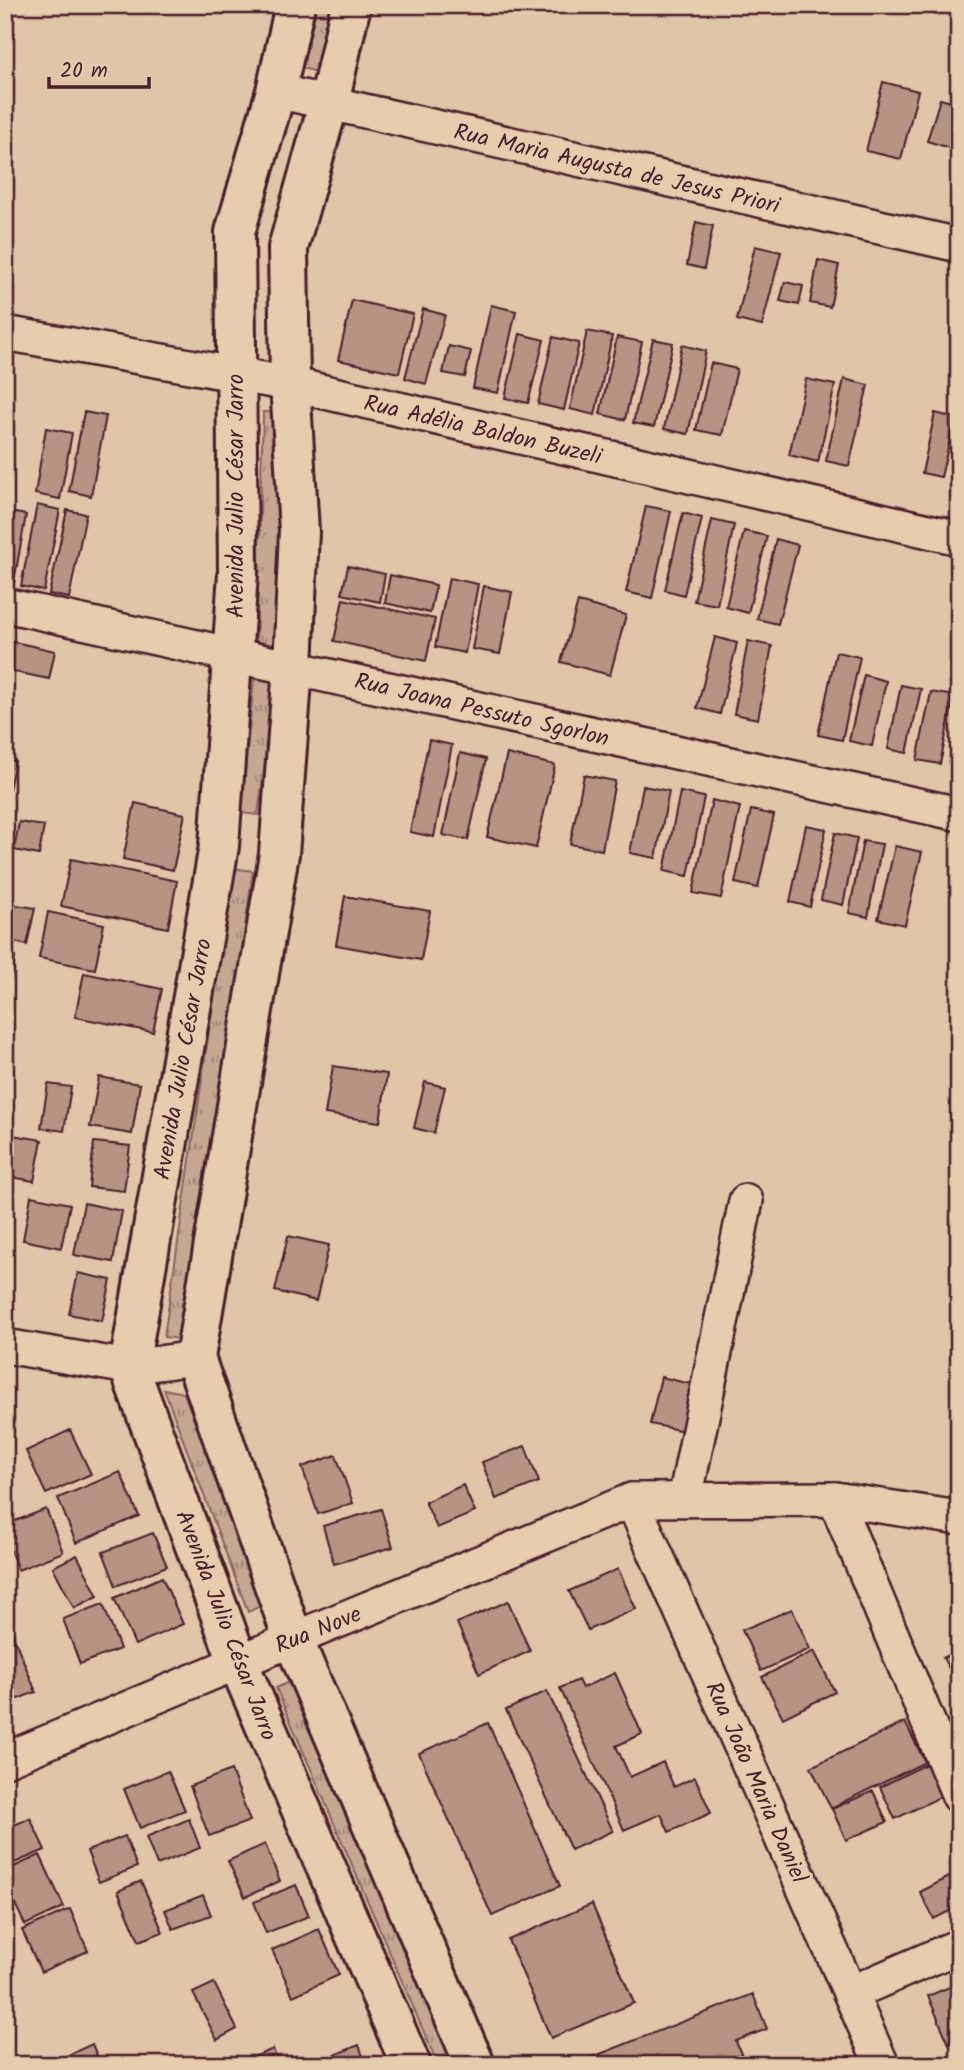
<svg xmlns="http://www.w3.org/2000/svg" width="964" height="2070" viewBox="0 0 964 2070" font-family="Kalam,sans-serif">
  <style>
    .grass { fill: url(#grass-tufts); stroke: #88635e; stroke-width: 2 }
    .building { fill: #b59484; stroke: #4a1f2b; stroke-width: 2 }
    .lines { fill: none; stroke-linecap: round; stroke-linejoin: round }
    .street-casing { stroke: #4a1f2b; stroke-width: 38 }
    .secondary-casing { stroke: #4a1f2b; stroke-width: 44 }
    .street { stroke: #e7ccae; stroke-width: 33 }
    .secondary { stroke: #e7ccae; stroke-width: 38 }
    .labels { text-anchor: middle; stroke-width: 6; stroke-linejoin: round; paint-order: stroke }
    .street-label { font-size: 23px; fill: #4a1f2b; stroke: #e7ccae }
  </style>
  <defs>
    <pattern id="grass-tufts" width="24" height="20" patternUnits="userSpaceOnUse" patternTransform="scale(1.75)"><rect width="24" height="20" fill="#c5a792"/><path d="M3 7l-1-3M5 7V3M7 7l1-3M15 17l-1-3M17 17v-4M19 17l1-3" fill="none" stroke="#a28777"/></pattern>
  </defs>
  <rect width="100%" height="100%" fill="#e1c5a9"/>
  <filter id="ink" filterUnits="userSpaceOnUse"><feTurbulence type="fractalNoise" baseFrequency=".0143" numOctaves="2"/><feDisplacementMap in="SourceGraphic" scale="14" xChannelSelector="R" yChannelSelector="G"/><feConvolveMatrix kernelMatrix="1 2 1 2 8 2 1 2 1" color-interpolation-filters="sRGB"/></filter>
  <g filter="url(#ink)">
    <!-- grass -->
    <g class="grass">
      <polygon points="317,5 339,5 322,73 302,68"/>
      <polygon points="263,412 284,412 277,648 256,647"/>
      <polygon points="254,679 276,682 258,815 241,813"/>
      <polygon points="233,868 253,871 187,1340 164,1337"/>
      <polygon points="164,1389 184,1393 263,1605 248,1612"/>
      <polygon points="296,1679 461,2065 438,2065 276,1688"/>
    </g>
    <!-- building -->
    <g class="building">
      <polygon points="883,82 918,91 901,159 866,151"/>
      <polygon points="940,99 959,104 959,151 927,141"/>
      <polygon points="696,222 713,226 704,269 687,265"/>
      <polygon points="755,246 781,252 762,326 737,320"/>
      <polygon points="818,260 839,265 830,307 810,303"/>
      <polygon points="785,282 803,286 799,305 780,301"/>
      <polygon points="352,300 413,314 399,373 338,360"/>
      <polygon points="491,305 516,311 498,393 473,388"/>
      <polygon points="423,309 445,315 426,384 405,378"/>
      <polygon points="587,331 612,336 595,415 570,409"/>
      <polygon points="520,334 544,340 528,403 505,398"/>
      <polygon points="553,337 579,343 564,410 538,404"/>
      <polygon points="617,337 642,342 625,420 600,414"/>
      <polygon points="653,339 673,343 654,427 633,423"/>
      <polygon points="682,345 706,351 688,434 664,429"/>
      <polygon points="449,346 471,351 465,377 443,373"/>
      <polygon points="711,363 737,369 722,435 696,430"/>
      <polygon points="806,379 835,385 818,462 789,455"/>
      <polygon points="844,379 868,385 849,466 826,461"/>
      <polygon points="84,412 106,416 91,496 69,491"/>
      <polygon points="935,413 955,418 941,477 922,473"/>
      <polygon points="46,428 72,433 60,499 35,494"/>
      <polygon points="37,505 60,510 44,591 21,586"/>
      <polygon points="646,506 671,511 652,598 626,592"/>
      <polygon points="67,510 86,514 69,598 49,594"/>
      <polygon points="5,511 26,515 14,582 5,580"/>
      <polygon points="683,513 702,518 684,595 665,590"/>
      <polygon points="712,520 734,525 717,605 694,601"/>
      <polygon points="744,531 767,536 748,613 726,607"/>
      <polygon points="776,539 798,545 778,624 757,619"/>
      <polygon points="348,566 385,574 380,602 342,594"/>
      <polygon points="390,575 436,585 430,613 385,603"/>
      <polygon points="449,578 478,584 465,653 435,647"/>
      <polygon points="484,586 512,592 500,654 472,649"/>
      <polygon points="343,599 435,619 426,661 334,641"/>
      <polygon points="578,602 626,615 610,675 561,662"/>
      <polygon points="715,637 737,643 720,714 697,708"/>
      <polygon points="5,640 55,651 49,679 5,670"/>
      <polygon points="748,641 772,646 758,719 734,714"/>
      <polygon points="836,652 860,657 842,740 818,735"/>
      <polygon points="864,675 886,681 872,746 849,741"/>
      <polygon points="901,685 921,689 907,753 888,749"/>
      <polygon points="931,692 954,696 940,764 917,760"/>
      <polygon points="959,713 959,765 949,763"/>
      <polygon points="429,740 452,745 434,837 410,832"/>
      <polygon points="460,753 486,759 468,840 443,835"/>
      <polygon points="507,754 555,765 536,848 487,837"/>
      <polygon points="5,759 15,761 7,799 5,799"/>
      <polygon points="584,775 615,781 602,850 570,844"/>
      <polygon points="643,786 669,791 656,858 630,853"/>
      <polygon points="680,792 704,797 688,876 664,871"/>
      <polygon points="712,800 740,807 721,898 693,893"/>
      <polygon points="135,803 185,814 173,870 123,859"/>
      <polygon points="751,810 774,815 758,888 735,883"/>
      <polygon points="19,822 44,826 39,855 14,850"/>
      <polygon points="806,825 826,829 810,907 790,902"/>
      <polygon points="835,833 857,838 843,905 821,900"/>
      <polygon points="863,841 882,844 868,917 849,913"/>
      <polygon points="895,846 922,852 905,925 878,919"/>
      <polygon points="71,859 177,881 168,928 61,906"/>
      <polygon points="345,896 430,911 421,960 336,945"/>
      <polygon points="5,903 35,908 27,945 5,940"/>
      <polygon points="48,912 104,924 95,969 39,958"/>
      <polygon points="5,955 15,957 7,999 5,998"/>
      <polygon points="84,973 162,989 153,1032 75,1017"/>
      <polygon points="333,1066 387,1074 380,1122 325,1114"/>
      <polygon points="99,1077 140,1084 132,1134 90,1127"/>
      <polygon points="425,1082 445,1087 434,1133 414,1128"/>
      <polygon points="48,1084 71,1087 64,1131 41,1128"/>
      <polygon points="13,1135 42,1140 34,1181 5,1176"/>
      <polygon points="94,1142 130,1146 124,1191 89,1187"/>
      <polygon points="31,1196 70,1204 61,1248 23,1240"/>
      <polygon points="84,1203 122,1211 113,1262 74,1255"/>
      <polygon points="288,1236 329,1245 316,1301 275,1291"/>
      <polygon points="78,1273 111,1280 102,1321 69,1314"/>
      <polygon points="661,1377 695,1385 684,1431 650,1424"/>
      <polygon points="70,1430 91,1474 46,1494 26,1451"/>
      <polygon points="525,1446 539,1482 496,1499 482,1462"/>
      <polygon points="336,1455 353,1503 318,1514 302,1467"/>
      <polygon points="120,1472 139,1516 76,1543 58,1498"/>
      <polygon points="463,1485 475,1512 437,1528 425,1502"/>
      <polygon points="46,1509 63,1552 18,1570 5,1537 5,1525"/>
      <polygon points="381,1509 393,1547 334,1564 323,1526"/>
      <polygon points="153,1533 167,1566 116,1586 103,1552"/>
      <polygon points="77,1555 98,1596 74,1608 53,1567"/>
      <polygon points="618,1569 636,1609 588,1630 569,1591"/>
      <polygon points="162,1577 183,1624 135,1645 114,1598"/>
      <polygon points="508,1601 530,1651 479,1674 457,1623"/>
      <polygon points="103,1604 120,1649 80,1664 63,1619"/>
      <polygon points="792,1609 810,1649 761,1671 742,1630"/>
      <polygon points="8,1623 36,1692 5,1704 5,1624"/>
      <polygon points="959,1650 959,1686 943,1658"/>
      <polygon points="814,1651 835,1692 783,1718 762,1677"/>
      <polygon points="615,1673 642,1734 616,1746 630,1777 663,1762 674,1787 695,1777 711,1813 669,1832 661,1814 624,1830 560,1688 578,1680 582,1688"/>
      <polygon points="547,1691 613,1831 571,1850 506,1710"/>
      <polygon points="905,1722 925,1762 831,1808 811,1767"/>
      <polygon points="488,1723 560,1886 492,1916 419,1753"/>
      <polygon points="926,1764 942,1796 895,1819 880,1787"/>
      <polygon points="231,1770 250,1821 209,1836 190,1786"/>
      <polygon points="168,1771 185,1810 140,1828 124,1789"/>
      <polygon points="873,1791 887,1822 846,1840 832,1809"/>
      <polygon points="30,1818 45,1850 5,1867 5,1829"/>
      <polygon points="189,1819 200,1848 157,1865 146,1837"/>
      <polygon points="125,1836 137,1867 99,1882 87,1851"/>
      <polygon points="265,1844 280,1881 245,1897 228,1861"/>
      <polygon points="40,1855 64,1907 25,1925 5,1882 5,1871"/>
      <polygon points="959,1872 959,1906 934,1919 920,1892"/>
      <polygon points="141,1881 163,1932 139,1941 118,1891"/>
      <polygon points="296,1885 309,1916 266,1933 254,1902"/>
      <polygon points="203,1895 211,1915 173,1929 165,1910"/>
      <polygon points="592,1904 634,2003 551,2038 508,1940"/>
      <polygon points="70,1909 88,1951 41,1972 22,1930"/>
      <polygon points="319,1929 339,1975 293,1996 272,1950"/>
      <polygon points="214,1983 237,2029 217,2040 193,1993"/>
      <polygon points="959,1983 959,2040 949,2044 928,1996"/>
      <polygon points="753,1994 767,2029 736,2041 745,2065 572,2065"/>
      <polygon points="92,2044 101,2065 63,2065 60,2059"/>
      <polygon points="359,2045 366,2065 309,2065"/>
      <polygon points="273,2049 279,2065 234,2065"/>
    </g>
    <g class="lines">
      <defs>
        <g id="street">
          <polyline points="276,91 959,245"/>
          <polyline points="5,333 290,384 959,538"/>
          <polyline points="5,605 959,814"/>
          <polyline points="5,1346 129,1367 195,1358"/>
          <polyline points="685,1499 746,1201"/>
          <polyline points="835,1499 959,1796"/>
          <polyline points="632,1500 882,2065"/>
          <polyline points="5,1760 238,1662 632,1500 835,1499 959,1518"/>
          <polyline points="851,1993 959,1946"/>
        </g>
        <g id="secondary">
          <polyline points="295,5 276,91 235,232 238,573 219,846 129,1367 238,1662 411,2065"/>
          <polyline points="351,5 329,102 288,248 290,384 299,531 293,667 279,854 195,1358 293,1639 475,2065"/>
        </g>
      </defs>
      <!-- street casing -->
      <use href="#street" class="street-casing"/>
      <!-- secondary casing -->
      <use href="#secondary" class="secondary-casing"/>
      <!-- street -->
      <use href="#street" class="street"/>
      <!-- secondary -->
      <use href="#secondary" class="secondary"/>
    </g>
  </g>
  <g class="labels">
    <!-- street labels -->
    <g class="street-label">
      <text transform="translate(617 168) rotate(13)" y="8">Rua Maria Augusta de Jesus Priori</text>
      <text transform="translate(483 429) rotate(13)" y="8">Rua Adélia Baldon Buzeli</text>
      <text transform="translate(235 496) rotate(-90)" y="8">Avenida Julio César Jarro</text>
      <text transform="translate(482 709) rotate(13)" y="8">Rua Joana Pessuto Sgorlon</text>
      <text transform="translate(182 1059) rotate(-80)" y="8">Avenida Julio César Jarro</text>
      <text transform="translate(227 1625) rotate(69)" y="8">Avenida Julio César Jarro</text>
      <text transform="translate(318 1629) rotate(-22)" y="8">Rua Nove</text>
      <text transform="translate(757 1782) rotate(66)" y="8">Rua João Maria Daniel</text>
    </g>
  </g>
  <!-- margin -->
  <rect width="964" height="2070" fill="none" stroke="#e7ccae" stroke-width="28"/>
  <rect x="14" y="14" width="936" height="2042" fill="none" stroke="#4a1f2b" stroke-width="2.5" filter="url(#ink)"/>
  <!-- scale -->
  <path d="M49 77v10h100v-10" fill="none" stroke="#4a1f2b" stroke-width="3.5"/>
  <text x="60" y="77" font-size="21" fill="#4a1f2b" stroke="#e7ccae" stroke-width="5" paint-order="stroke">20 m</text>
</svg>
